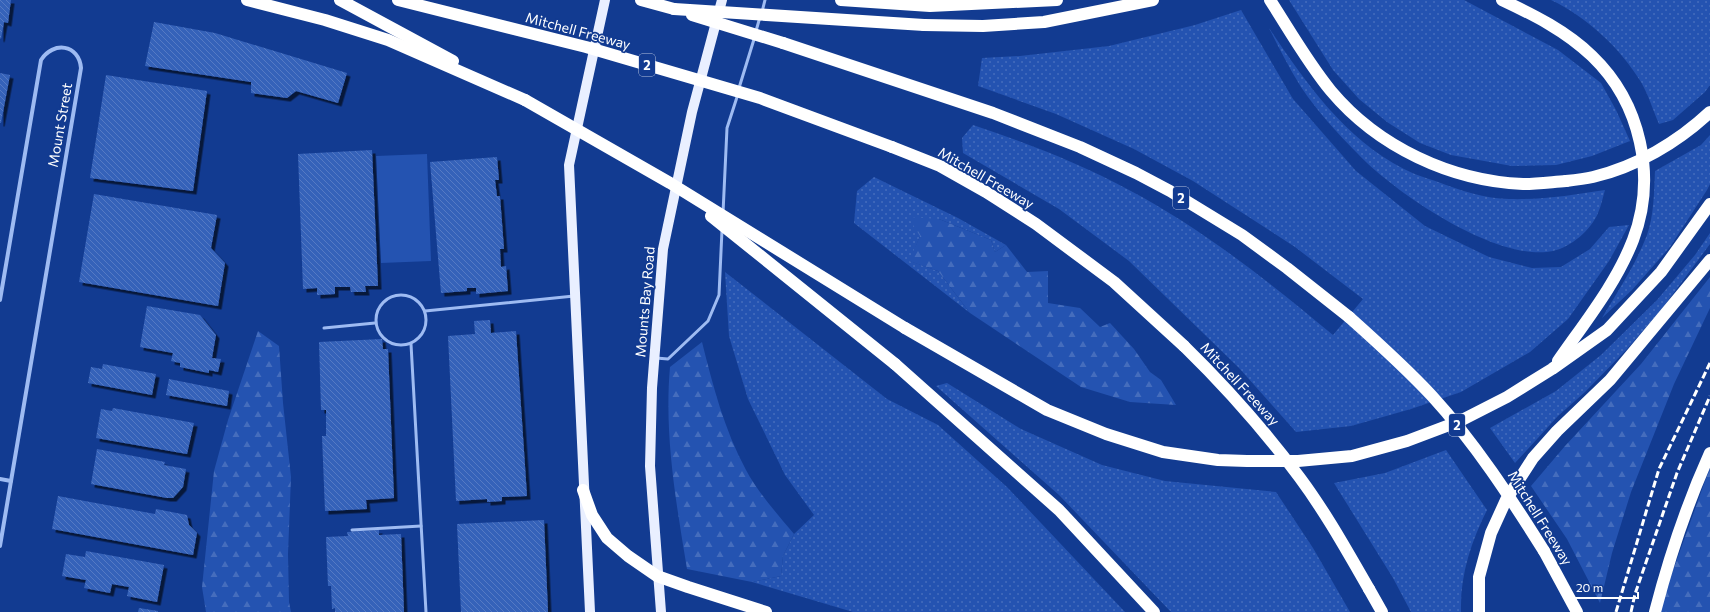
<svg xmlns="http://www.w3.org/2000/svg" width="1710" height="612" viewBox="0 0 1710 612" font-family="Commissioner,sans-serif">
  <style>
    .green { fill: url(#green-dots) }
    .forest { fill: url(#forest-firs) }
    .pitch { fill: #2453b1 }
    .building { fill: url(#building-back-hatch); filter: url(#shadow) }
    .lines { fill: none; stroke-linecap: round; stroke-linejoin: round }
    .lane { stroke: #9ebbf2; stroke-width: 3 }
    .street { stroke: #9ebbf2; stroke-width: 4 }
    .primary { stroke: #e9efff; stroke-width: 10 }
    .highway { stroke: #fff; stroke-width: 12 }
    .rail { stroke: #fff; stroke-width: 3; stroke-dasharray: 7 3; stroke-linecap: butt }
    .highway-bridge { stroke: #fff; stroke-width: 12 }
    .labels { text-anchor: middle; stroke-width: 3.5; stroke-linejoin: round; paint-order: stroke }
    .shield { fill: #123b91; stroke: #b8c4de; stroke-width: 1 }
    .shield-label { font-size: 13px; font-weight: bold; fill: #fff }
    .street-label { font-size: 14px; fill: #fff; stroke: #123b91 }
  </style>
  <defs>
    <pattern id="green-dots" width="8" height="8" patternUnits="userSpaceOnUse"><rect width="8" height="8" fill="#2453b1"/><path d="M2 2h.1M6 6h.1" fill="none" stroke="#456dbd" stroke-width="1.8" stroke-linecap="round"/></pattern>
    <pattern id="forest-firs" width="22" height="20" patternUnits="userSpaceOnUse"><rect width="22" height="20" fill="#2453b1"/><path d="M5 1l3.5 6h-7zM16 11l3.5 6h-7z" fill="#456dbd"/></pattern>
    <pattern id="building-back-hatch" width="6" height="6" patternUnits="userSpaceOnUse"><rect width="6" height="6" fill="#3662b9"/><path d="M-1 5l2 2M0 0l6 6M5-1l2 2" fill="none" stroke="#547ac4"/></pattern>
    <filter id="shadow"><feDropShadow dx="3.5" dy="3.5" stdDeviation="0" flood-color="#0009"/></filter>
  </defs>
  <rect width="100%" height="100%" fill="#123b91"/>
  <!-- green -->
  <g class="green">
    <polygon points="1289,0 1464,0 1558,50 1601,83 1616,110 1630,141 1592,156 1556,165 1512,166 1451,155 1420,143 1387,122 1359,99 1333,70"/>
    <path d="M1551,0H1710V85L1705,92L1673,120L1659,124C1653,110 1648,94 1641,82C1620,48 1587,17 1551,0Z"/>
    <path d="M1241,10L1293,99L1356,171L1425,226L1489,257L1532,268L1561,267L1590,249L1609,227L1629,225L1609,261L1568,319L1530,352L1461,392L1411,409L1351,426L1296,432L1239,368L1129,261L1059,209L963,153L962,138L973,125C1027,143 1079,163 1129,190C1203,229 1269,282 1333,335L1363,299L1295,247L1193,181L1134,149L1056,114L978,86L982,58L1020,56L1109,46L1195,25Z"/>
    <path d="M1269,28C1306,83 1344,138 1404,169C1415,175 1427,178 1438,182C1459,190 1486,199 1509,199C1541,200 1573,195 1605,190C1603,197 1601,206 1598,213C1591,230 1571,247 1553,251C1498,263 1395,193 1358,154C1338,134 1317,111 1301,87C1289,68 1279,48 1269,28Z"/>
    <path d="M1710,135V184L1707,190L1670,247L1632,290L1602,318C1618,291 1636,264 1647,235C1654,215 1654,192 1655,171L1701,145Z"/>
    <polygon points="874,177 958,218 1006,245 995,252 991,240 939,219 920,236 910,261 938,271 970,313 854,223 857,191"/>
    <polygon points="1710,233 1710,244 1661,310 1627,349 1585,392 1558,416 1515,463 1490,428 1556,391 1601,355 1657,300 1695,255"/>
    <polygon points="725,272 887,399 938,425 1007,487 1125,612 853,612 752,582 781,576 783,556 794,534 814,515 785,475 748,399 729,336"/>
    <polygon points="947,383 1021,429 1102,465 1165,481 1276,492 1313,548 1350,612 1171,612 1059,495 936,386"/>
    <path d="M1446,450L1487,510C1471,542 1460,575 1461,612H1411L1393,578L1334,483L1385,473Z"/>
  </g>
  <!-- forest -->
  <g class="forest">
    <polygon points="908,217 939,219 991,240 995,252 1006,245 1027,272 1048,271 1048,303 1080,308 1100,327 1110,323 1134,349 1150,372 1161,380 1176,405 1130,402 1081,387 970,313 938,271 909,261 920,236"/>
    <polygon points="1710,277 1710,308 1674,384 1631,492 1612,553 1600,603 1567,539 1531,486 1565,446 1641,364"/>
    <polygon points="258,331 279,346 283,403 291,477 288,554 289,602 291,612 206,612 202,587 214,471 228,420"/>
    <path d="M702,342C713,386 724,429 746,470C757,491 778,515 794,534L783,556L781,576L752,582L687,569C676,502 664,435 670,367Z"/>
    <polygon points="1710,467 1710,612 1660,612 1666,590"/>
  </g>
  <!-- pitch -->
  <polygon class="pitch" points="427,154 431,261 381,263 376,156"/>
  <!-- building -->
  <g class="building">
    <polygon points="0,0 11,0 8,23 4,22 1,39 0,38"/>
    <polygon points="154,22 215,33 347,73 338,103 296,91 287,98 251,93 251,82 145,66"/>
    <polygon points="0,73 10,75 1,123 0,123"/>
    <polygon points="106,75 207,91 193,191 90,178"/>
    <polygon points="372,150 378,286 365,286 366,292 351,292 350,287 335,287 335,294 317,295 317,288 303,289 298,154"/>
    <polygon points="497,157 499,180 495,180 497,196 500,196 504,249 500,249 501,267 506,266 508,291 476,294 476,288 467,288 467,291 441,293 430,162"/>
    <polygon points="94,194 217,215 211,248 225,263 218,306 79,282"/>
    <polygon points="147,306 200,315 216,335 212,358 221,359 218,372 209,370 209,373 180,367 180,363 171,361 173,353 140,347"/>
    <polygon points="490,320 491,333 516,331 527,496 502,497 502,501 487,502 487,499 456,501 448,336 475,334 474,321"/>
    <polygon points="382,339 383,349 388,349 394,498 366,500 367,509 325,511 322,436 326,436 326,410 321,410 319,342"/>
    <polygon points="103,364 156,374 152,395 88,383 91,367 102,369"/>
    <polygon points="169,379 229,391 227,406 166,395"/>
    <polygon points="113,408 194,423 187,454 96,438 101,409 112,411"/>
    <polygon points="97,449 165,462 164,465 186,469 183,487 173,498 167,498 91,484"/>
    <polygon points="58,496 155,514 156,509 187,515 189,525 197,533 193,555 52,529"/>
    <polygon points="544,520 548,612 461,612 457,524"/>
    <polygon points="379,530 379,535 401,534 404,612 335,612 335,608 332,609 331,586 328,586 326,537 348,536 347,532"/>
    <polygon points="86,551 164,565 157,602 127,596 129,587 112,584 110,593 84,588 86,580 62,576 66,554 85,557"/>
    <polygon points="139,608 158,611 158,612 138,612"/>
  </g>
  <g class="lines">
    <!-- lane -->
    <g class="lane">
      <polyline points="762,12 765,0"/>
      <polyline points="756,31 760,17"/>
      <polyline points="739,88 755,36"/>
      <polyline points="723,213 727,128 738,94"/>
      <circle cx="401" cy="320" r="25"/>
      <polyline points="425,311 574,296"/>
      <polyline points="324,328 375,323"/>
      <polyline points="411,344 426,612"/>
      <polyline points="656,358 668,359 708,321 719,295 722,230"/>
      <polyline points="352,530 421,526"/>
    </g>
    <!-- street -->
    <g class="street">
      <path d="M0,300L41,60C53,41 79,44 81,68L0,546"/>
      <polyline points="0,479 11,481"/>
    </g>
    <!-- primary -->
    <g class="primary">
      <polyline points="590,612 569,165 605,0"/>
      <polyline points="661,612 650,466 652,388 663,249 692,112 722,0"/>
    </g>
    <!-- highway -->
    <g class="highway">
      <polyline points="247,0 325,20 388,40 525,100"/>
      <polyline points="340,0 453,61"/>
      <polyline points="641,0 674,9"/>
      <polyline points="841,0 930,6 1057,0"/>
      <path d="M1270,0C1290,31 1308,63 1331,91C1378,147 1451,181 1523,184C1537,184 1552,182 1566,181"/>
      <path d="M1502,0C1534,15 1566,31 1592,56C1641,103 1657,177 1633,240C1616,284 1585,322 1558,361"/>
      <polyline points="924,25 983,26 1044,22 1153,0"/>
      <polyline points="783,43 993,113 1080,147 1136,173 1170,191 1242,235 1287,268 1349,317"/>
      <polyline points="892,147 940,166 986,192 1036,224 1114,282 1184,346"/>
      <polyline points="905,328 1047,410 1106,434 1163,452 1218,460 1247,461 1298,461 1352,456 1407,441 1460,421 1507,397 1552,369 1607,330 1661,272 1710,204"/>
      <polyline points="895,364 1059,510 1154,612"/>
      <polyline points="583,490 592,515 607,538 628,556 657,576 688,587 766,612"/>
      <polyline points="1544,551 1577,612"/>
      <polyline points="1369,589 1382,612"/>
      <polyline points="1479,612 1479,577 1491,533 1506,500 1533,458 1557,431 1610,380 1710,260"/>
      <path d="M1655,612C1669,558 1687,504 1710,453"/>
    </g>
    <!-- rail -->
    <g class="rail">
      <polyline points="1616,612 1659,469 1710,363"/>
      <polyline points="1631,612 1635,594 1677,473 1710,396"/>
    </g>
    <!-- highway-bridge -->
    <g class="highway-bridge">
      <polyline points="398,0 586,47 760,98 892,147"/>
      <polyline points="674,9 924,25"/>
      <polyline points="692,15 783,43"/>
      <polyline points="525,100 670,183 905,328"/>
      <path d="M1566,181C1575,180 1584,179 1593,177C1636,167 1678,142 1710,112"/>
      <polyline points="711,216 895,364"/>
      <path d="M1349,317C1377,342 1406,368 1432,396C1475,443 1510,497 1544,551"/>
      <path d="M1184,346C1226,387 1265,431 1300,478C1326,513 1347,551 1369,589"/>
    </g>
  </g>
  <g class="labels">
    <!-- shield labels -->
    <g class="shield">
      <rect x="639" y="54" width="16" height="22" rx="3"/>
      <rect x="1173" y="187" width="16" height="22" rx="3"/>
      <rect x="1449" y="414" width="16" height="22" rx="3"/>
    </g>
    <g class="shield-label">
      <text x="647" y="70">2</text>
      <text x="1181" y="203">2</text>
      <text x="1457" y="430">2</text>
    </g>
    <!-- street labels -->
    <g class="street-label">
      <text transform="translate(578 31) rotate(15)" y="5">Mitchell Freeway</text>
      <text transform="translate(60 125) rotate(-80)" y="5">Mount Street</text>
      <text transform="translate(986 178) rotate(30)" y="5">Mitchell Freeway</text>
      <text transform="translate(645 302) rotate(-85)" y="5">Mounts Bay Road</text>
      <text transform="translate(1240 384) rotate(47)" y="5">Mitchell Freeway</text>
      <text transform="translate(1540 518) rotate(58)" y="5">Mitchell Freeway</text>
    </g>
  </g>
  <!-- scale -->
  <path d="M1570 592v6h68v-6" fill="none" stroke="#ffffff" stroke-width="2"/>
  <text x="1576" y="592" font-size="12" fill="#ffffff" stroke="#123b91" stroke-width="3" paint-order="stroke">20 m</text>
</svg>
